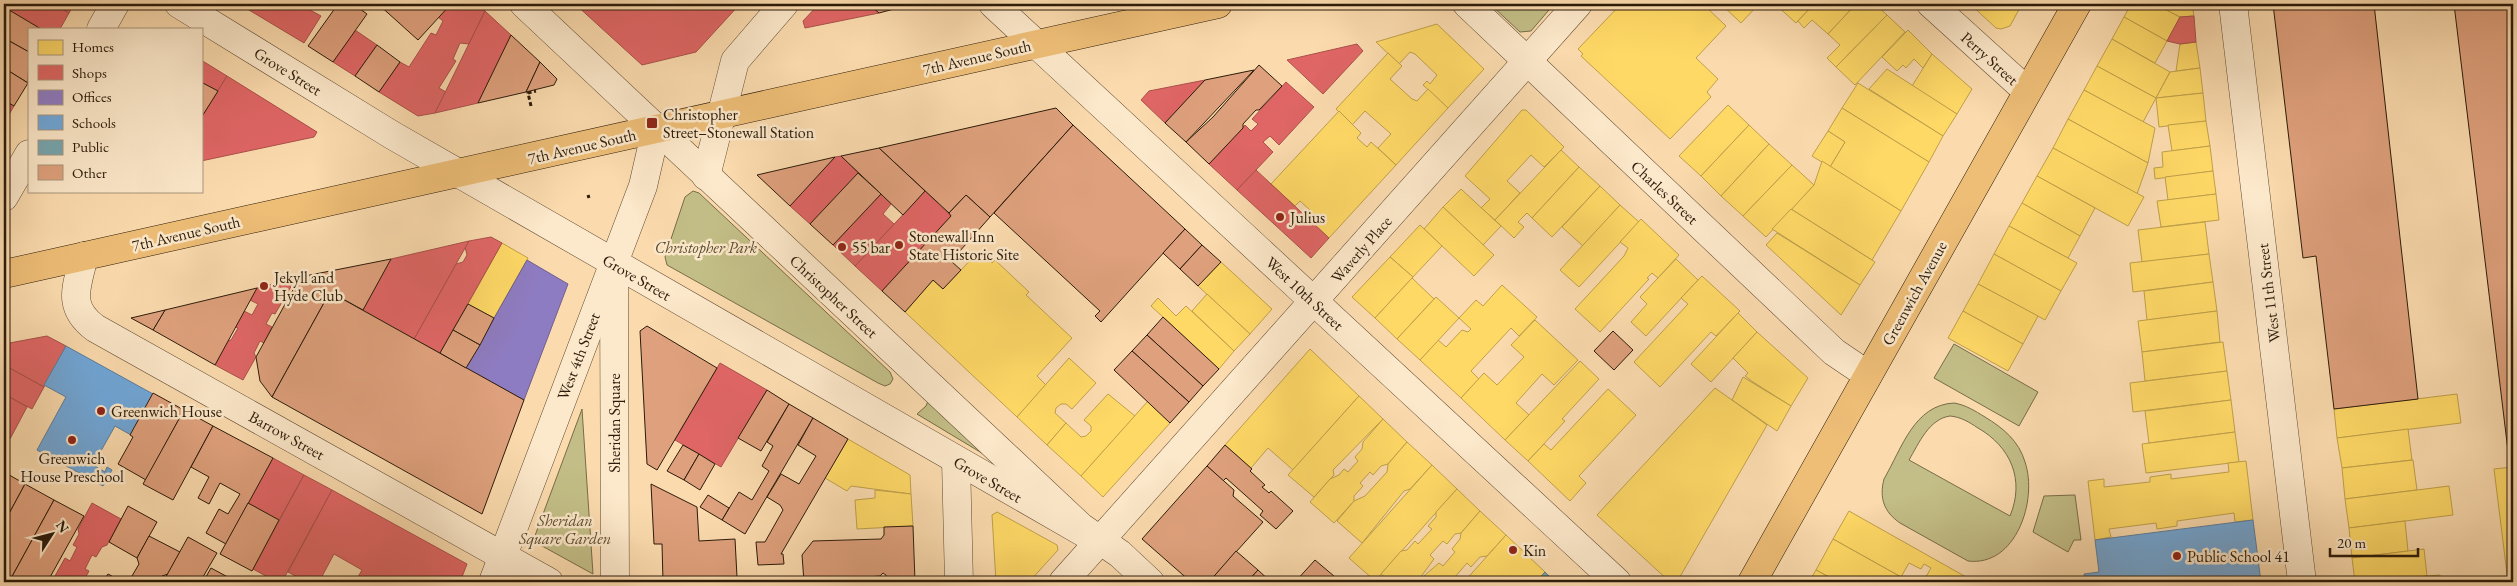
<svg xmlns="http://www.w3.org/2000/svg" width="2517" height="586" viewBox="0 0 2517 586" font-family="'EB Garamond',serif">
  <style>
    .green { fill: #c3be87; stroke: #776c48; fill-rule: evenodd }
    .homes { fill: #ffd966; stroke: #bfa04a }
    .shops { fill: #e06666; stroke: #aa504a }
    .offices { fill: #8e7cc3; stroke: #705f8c }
    .schools { fill: #6fa8dc; stroke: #5b7e9d }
    .public { fill: #76a5af; stroke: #607c7e }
    .building { fill: #dfa17d; stroke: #2b1b0a }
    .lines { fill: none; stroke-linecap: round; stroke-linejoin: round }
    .minor-casing { stroke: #5f4b33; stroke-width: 29 }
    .major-casing { stroke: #2b1b0a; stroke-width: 29 }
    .path { stroke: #2b1b0a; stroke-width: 3; stroke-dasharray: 4 2.5; stroke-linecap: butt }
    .minor { stroke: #fce8ca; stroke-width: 28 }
    .major { stroke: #eebe77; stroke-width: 28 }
    .poi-dot { fill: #8f2418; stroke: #fce8ca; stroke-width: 2 }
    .labels { text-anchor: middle; stroke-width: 5; stroke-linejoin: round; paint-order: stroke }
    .street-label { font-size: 16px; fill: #2b1b0a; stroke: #fce8ca }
    .poi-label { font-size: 16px; fill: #2b1b0a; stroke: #fce8ca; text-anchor: start }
    .park-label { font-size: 16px; font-style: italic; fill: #594c30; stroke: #fce8ca }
  </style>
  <rect width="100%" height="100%" fill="#fbdbae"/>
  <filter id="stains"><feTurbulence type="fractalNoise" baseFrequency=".004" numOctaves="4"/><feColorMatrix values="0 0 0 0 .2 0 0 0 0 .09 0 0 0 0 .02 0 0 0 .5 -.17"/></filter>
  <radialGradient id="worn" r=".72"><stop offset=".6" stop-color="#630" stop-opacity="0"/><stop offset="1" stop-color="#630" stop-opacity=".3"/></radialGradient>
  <!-- green -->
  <g class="green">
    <polygon points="1490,4 1554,4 1531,31 1520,32"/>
    <polygon points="693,191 699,193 890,372 893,379 890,384 885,386 878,383 667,265 665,257 685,197"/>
    <polygon points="1954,344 2038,392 2019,426 1934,378"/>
    <polygon points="928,401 995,461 917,414 926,406"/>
    <path d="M1954,403C1966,405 1975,411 1985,417C2003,428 2019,441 2025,462C2038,500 2016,567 1968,561L1900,523C1884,512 1879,498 1884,479C1902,448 1914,405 1954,403ZM1950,416C1961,417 1969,422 1978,428C2011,447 2025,480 2010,516L1909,460C1919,443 1929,419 1950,416Z"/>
    <polygon points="582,409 593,574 533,541"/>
    <polygon points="2075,495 2081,540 2074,540 2068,552 2033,532 2044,496"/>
  </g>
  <!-- homes -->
  <g class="homes">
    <polygon points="1621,4 1703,4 1726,26 1696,58 1718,79 1707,92 1711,97 1670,139 1581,56 1583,54 1578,49"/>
    <polygon points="1721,4 1759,4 1741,23"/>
    <polygon points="1775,4 1814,4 1796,23"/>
    <polygon points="1814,4 1856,4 1828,34 1812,20 1804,28 1798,21"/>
    <polygon points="1856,4 1875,4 1887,15 1836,67 1827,58 1840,45 1828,34"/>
    <polygon points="1970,4 2022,4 2010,26 2001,29 1996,28"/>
    <polygon points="2131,4 2155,4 2180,17 2167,41 2124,17"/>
    <polygon points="2155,4 2192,4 2194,16 2180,17"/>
    <polygon points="1887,15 1905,32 1855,85 1836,67"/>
    <polygon points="2124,17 2167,41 2155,63 2112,39"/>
    <polygon points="1437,24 1484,69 1448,108 1423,85 1427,81 1430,84 1437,75 1415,54 1410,52 1399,64 1376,42"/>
    <polygon points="1908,30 1932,54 1923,68 1914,59 1906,68 1903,65 1897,71 1882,57"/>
    <polygon points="2112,39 2170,72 2156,98 2097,66"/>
    <polygon points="2196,42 2200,68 2176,71 2180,44"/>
    <polygon points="1388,53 1402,66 1390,79 1412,99 1417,101 1428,89 1448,108 1396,165 1378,148 1391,134 1365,111 1352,125 1336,109"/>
    <polygon points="1932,54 1972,89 1957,114 1912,86"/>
    <polygon points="2097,66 2156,98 2143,122 2084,90"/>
    <polygon points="2200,68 2203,93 2156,98 2170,72"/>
    <polygon points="1887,69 1957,114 1943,136 1869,89"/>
    <polygon points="1858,83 1943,136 1929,162 1842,108"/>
    <polygon points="2084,90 2155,128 2148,163 2068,119"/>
    <polygon points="2203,93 2206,121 2159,127 2156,98"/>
    <polygon points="1728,105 1749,125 1701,176 1679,156"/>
    <polygon points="1842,108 1929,162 1901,211 1830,167 1845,142 1828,131"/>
    <polygon points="1522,110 1526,110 1564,147 1544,167 1531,155 1507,181 1520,193 1495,220 1481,208 1490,199 1465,176"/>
    <polygon points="1339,111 1361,133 1357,138 1367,147 1371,142 1396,165 1329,238 1305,216 1311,211 1300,201 1295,206 1271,184"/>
    <polygon points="2068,119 2148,163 2137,194 2053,148"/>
    <polygon points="2206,121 2210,146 2172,151 2168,125"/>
    <polygon points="1749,125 1769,144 1721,196 1701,176"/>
    <polygon points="1828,131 1845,142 1830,167 1812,156"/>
    <polygon points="1769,144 1792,165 1743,216 1721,196"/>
    <polygon points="2210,146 2213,171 2155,179 2154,168 2163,167 2162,152"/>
    <polygon points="2053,148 2144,197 2128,226 2037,176"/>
    <polygon points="1561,150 1579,167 1532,218 1527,213 1518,222 1524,227 1514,238 1495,220"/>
    <polygon points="1822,161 1901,211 1872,260 1791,209 1814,185"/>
    <polygon points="1792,165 1814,185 1766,237 1743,216"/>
    <polygon points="1579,167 1600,186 1552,237 1532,218"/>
    <polygon points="2213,171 2216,194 2168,200 2165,177"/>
    <polygon points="2037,176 2095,208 2080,236 2022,203"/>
    <polygon points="1600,186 1620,205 1583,246 1562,227"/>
    <polygon points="1461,189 1501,226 1483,245 1443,207"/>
    <polygon points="2216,194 2219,220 2161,227 2157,201"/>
    <polygon points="2022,203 2080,236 2068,258 2009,226"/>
    <polygon points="1620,205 1639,222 1579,287 1560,270"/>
    <polygon points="1443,207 1494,255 1474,276 1424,229"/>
    <polygon points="1791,209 1875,262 1860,285 1772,229"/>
    <polygon points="1641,219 1679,255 1658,278 1652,273 1647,278 1649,279 1600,332 1575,309 1624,256 1628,248 1620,242"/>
    <polygon points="2205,222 2209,254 2142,262 2138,230"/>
    <polygon points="1420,225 1442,246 1413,277 1390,257"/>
    <polygon points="2009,226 2077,263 2061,291 1994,254"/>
    <polygon points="1777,233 1860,285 1841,315 1766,245"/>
    <polygon points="502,243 528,258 494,318 468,304"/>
    <polygon points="979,251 992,263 995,260 1029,292 1026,295 1072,338 1037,376 1046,385 1017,417 905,312 933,280 943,289"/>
    <polygon points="1994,254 2061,291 2045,320 1978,284"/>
    <polygon points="2209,254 2213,282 2133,292 2130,263"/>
    <polygon points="1390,257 1413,277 1375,318 1352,297"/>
    <polygon points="1676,259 1698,280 1646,336 1631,322 1647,304 1640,297"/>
    <polygon points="1221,262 1272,309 1250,334 1198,286"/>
    <polygon points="1702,276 1740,311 1716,336 1711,332 1660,387 1634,362 1688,304 1681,298"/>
    <polygon points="1412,278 1434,299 1397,339 1375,318"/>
    <polygon points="2213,282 2217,311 2147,320 2144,291"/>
    <polygon points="1978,284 2038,316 2023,344 1963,311"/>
    <polygon points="1502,285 1537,317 1519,336 1511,328 1471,371 1479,379 1461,398 1420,360 1438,340 1446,347 1462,330 1468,332 1471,329 1459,318 1476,300 1483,306"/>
    <polygon points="1207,294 1250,334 1234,351 1192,311"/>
    <polygon points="1436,297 1459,318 1420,360 1397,339"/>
    <polygon points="1158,298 1176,316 1186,306 1234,351 1219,369 1151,306"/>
    <polygon points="1963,311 2023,344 2008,371 1948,338"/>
    <polygon points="2217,311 2220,342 2142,352 2138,321"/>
    <polygon points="1738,313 1757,332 1711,382 1691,364"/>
    <polygon points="1535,320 1578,360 1554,385 1542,374 1516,403 1529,415 1505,440 1461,398 1484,373 1497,385 1524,357 1511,345"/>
    <polygon points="1757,332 1808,378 1791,406 1753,382 1745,376 1748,373 1733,358"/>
    <polygon points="2223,342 2227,371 2145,381 2142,352"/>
    <polygon points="1310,349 1359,396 1293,470 1268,448 1251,468 1225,445"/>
    <polygon points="1069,358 1096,383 1072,409 1066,404 1061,404 1056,408 1055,413 1066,423 1047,445 1017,417"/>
    <polygon points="1580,361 1599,379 1562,419 1565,421 1528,461 1505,440"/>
    <polygon points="2227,371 2231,400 2133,412 2130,383"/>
    <polygon points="1743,377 1791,406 1777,431 1732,400"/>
    <polygon points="1715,388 1767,425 1677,582 1670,582 1597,515"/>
    <polygon points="1608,389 1636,415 1579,476 1586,483 1570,501 1528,461 1544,444 1551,450"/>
    <polygon points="1108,394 1135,416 1081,476 1047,445 1066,423 1081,437 1086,436 1091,431 1091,426 1084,420"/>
    <polygon points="2457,394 2461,423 2337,438 2334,409"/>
    <polygon points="1359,396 1383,419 1333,470 1334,475 1314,497 1288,475"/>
    <polygon points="2231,400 2235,432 2149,443 2145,411"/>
    <polygon points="1148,401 1170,423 1103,497 1081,476"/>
    <polygon points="1383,419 1407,442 1388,464 1381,466 1373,475 1370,472 1360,483 1363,486 1354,496 1354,501 1334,523 1310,502 1330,479 1339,475 1344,469 1348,472 1358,461 1355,457 1362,449 1363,442"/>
    <polygon points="2408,429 2412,460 2342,468 2337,438"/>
    <polygon points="2235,432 2239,462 2146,473 2142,444"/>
    <polygon points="848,439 910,475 911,494 851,486 847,491 825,478"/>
    <polygon points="1407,442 1432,465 1410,489 1404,491 1362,543 1337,521 1354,501 1365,496 1387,472 1388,464"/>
    <polygon points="2413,460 2417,490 2345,499 2342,468"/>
    <polygon points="2246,461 2253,520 2235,522 2234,513 2177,521 2177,526 2157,529 2156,523 2109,529 2111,537 2095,540 2088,481 2104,479 2104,487 2150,482 2150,477 2171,474 2171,479 2229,472 2228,463"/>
    <polygon points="1432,465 1457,489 1375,581 1349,558"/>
    <polygon points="2513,467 2513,582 2508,582 2494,469"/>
    <polygon points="2449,486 2453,515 2349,528 2345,499"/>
    <polygon points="1457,489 1480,511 1461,533 1455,534 1447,544 1443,541 1430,555 1434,559 1417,582 1391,582 1381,574 1401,551 1407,550 1415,541 1418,544 1432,529 1428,526 1436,517 1436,512"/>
    <polygon points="875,490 911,494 913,526 857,529 855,500 875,498"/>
    <polygon points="1480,511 1506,535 1487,556 1480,557 1471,567 1467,563 1454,578 1458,581 1457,582 1417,582 1439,563 1443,566 1455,552 1452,549 1460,539 1461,533"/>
    <polygon points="1849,511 1856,515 1975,582 1923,582 1931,568 1924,564 1921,569 1909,563 1901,577 1833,539"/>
    <polygon points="997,512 1057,545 1058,550 1029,582 996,582 992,515"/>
    <polygon points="2405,521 2408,551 2352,558 2349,528"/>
    <polygon points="1506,535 1545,572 1536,582 1464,582"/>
    <polygon points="1833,539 1901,577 1898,582 1838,582 1816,570"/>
    <polygon points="2424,549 2427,576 2355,582 2352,558"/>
    <polygon points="1816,570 1838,582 1809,582"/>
    <polygon points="2440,575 2441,582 2375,582 2427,576"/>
  </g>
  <!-- shops -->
  <g class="shops">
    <polygon points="4,4 54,4 69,13 60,29 41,29 4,7"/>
    <polygon points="54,4 74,4 69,13"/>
    <polygon points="239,4 313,4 310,10 321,16 304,43"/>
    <polygon points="451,4 478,4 485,11 469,44 460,43 453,59 456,61 439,88 446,92 435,113 418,116 379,92 400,62 409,67 431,33 436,35 443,21 438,17"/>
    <polygon points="575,4 740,4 696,52 642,65"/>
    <polygon points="819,4 869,4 879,13 805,28 803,21"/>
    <polygon points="485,11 511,35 478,103 435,113"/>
    <polygon points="2194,16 2196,42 2180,44 2167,41 2180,17"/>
    <polygon points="355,30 377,45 355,76 333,62"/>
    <polygon points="1357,44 1363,51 1323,94 1287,60"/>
    <polygon points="201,60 227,76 218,91 201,82"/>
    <polygon points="227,76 317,132 314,137 201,161 201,118"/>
    <polygon points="1205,80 1165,123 1141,100 1149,91"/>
    <polygon points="1286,82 1314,107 1279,145 1270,136 1263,142 1273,152 1237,190 1209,164 1245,125 1251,131 1258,124 1252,119"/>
    <polygon points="4,100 14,106 4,123"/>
    <polygon points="841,156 858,173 810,224 790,206 835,157"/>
    <polygon points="1256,170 1329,238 1311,258 1237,190"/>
    <polygon points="925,191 951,216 882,291 855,266"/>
    <polygon points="881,194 891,204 883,214 894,224 855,266 833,245"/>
    <polygon points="491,237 502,243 440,353 414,339 456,264 463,262 467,255 465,247 469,241"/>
    <polygon points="469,241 414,339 363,310 391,259"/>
    <polygon points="296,278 275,314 272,313 266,324 272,327 264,343 260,341 254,353 256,357 243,380 215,365 227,341 231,340 238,328 235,327 244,311 252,315 258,304 250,300 257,288"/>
    <polygon points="47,336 66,346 44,387 4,365 4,344"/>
    <polygon points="720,363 767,390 721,467 675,440"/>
    <polygon points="4,365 44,387 32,409 4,394"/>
    <polygon points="4,394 27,407 10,439 4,435"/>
    <polygon points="273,458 304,475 279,520 248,503"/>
    <polygon points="304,475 332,490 282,582 277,582 253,569"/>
    <polygon points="332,490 467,564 460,582 355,582 362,570 334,554 319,582 307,582 288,572"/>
    <polygon points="92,503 121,519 107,545 102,547 96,557 92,555 85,569 89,571 83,582 47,582 55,576 65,558 70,561 77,547 73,545 79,534 78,529"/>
  </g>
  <!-- offices -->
  <polygon class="offices" points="527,260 568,284 524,400 466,368"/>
  <!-- schools -->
  <g class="schools">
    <polygon points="66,346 153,394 131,435 115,426 93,465 105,472 107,467 112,470 103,486 37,450 66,397 44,385"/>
    <polygon points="2253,520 2261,582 2085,582 2084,574 2099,572 2095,540"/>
  </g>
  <!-- public -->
  <polygon class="public" points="1545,572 1555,582 1536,582"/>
  <!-- building -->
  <g class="building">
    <polygon points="338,4 353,4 367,14 333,62 308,46"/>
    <polygon points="378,4 451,4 418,40"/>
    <polygon points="869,4 902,4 905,6 879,13"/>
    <polygon points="2273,4 2374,4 2418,399 2334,409 2316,256 2303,258"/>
    <polygon points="2454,4 2513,4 2513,450 2508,451"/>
    <polygon points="4,7 41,29 29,29 29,52 4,38"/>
    <polygon points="511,35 540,62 526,92 478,103"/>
    <polygon points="4,38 29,52 28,83 4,68"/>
    <polygon points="377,45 400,62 379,92 355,76"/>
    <polygon points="540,62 557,79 554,85 526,92"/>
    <polygon points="1259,65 1282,86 1259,110 1256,110 1243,124 1243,128 1209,164 1186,142 1213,117"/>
    <polygon points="4,68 28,83 14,106 4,100"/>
    <polygon points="1254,70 1186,142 1165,123 1205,80"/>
    <polygon points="201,82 218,91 201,118"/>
    <polygon points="1056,108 1073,125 990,217 966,195 949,213 879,148"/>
    <polygon points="1073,125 1185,229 1101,322 1095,316 1100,311 994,213"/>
    <polygon points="879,148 925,191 903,215 841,156"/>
    <polygon points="835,157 790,206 757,175"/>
    <polygon points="858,173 881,194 833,245 810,224"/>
    <polygon points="966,195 990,217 951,261 961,270 943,289 933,280 905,312 882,291 951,216 949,213"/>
    <polygon points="1185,229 1202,245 1180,269 1163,253"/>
    <polygon points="1202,245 1221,262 1198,286 1180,269"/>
    <polygon points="391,259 363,310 330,292 272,397 260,381 256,357 300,277"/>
    <polygon points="257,288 215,365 153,330 165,310"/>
    <polygon points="330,292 524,400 482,514 272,397"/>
    <polygon points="468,304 494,318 480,345 453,330"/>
    <polygon points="165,310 153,330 131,318"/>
    <polygon points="1163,317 1219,369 1203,386 1147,335"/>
    <polygon points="647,326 717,368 657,470 647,464 640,331"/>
    <polygon points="453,330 480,345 466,368 440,353"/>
    <polygon points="1613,331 1633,350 1614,370 1594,351"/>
    <polygon points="1147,335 1203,386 1189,402 1132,351"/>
    <polygon points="1132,351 1189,402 1170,423 1114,370"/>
    <polygon points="767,390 789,404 761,451 738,438"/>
    <polygon points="153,393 184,410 146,480 118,464 133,437 130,435"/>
    <polygon points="789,404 813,418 745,534 722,520 739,492 752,500 769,471 762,466 773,446 767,442"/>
    <polygon points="184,410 213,426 173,500 143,484"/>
    <polygon points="813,418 848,439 781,554 783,554 784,564 758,565 756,542 765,542 783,510 780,505 767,497 781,474 799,484 816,456 798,445"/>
    <polygon points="213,426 273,458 226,544 206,533 219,509 228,514 240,494 220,483 209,504 198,498 209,477 191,467"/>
    <polygon points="683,445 699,454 684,480 667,471"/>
    <polygon points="1225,445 1252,469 1250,471 1265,485 1262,487 1269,493 1271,491 1293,511 1276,529 1260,515 1263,511 1226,478 1223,481 1207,466"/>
    <polygon points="699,454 715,464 700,490 684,480"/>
    <polygon points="1207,466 1234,490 1233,496 1263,522 1209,582 1191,582 1142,539"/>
    <polygon points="4,472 25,484 4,523"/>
    <polygon points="25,484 54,500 9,582 4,582 4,523"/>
    <polygon points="651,484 697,507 699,541 735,539 737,577 713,578 713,582 663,582 662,544 654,544"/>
    <polygon points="708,495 729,508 722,520 700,507"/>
    <polygon points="54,500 84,516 49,579 47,582 9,582"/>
    <polygon points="248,503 279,520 252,571 220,554"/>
    <polygon points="128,506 157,522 137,558 109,542"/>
    <polygon points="913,526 915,582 887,582 886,575 883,573 880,576 804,582 802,555 813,541 881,539 884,535 884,527"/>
    <polygon points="149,536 180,552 168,574 162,576 158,582 135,582 137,579 132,576 139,564 137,558"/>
    <polygon points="188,537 217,553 200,582 163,582"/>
    <polygon points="1236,551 1258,570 1247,582 1209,582"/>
    <polygon points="1315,560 1341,582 1295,582"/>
    <polygon points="211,568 237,582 203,582"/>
    <polygon points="1258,570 1271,582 1247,582"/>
    <polygon points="108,574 123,582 103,582"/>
  </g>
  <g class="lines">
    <defs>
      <g id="minor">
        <polyline points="179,4 392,135 1100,542"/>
        <polyline points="524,4 1081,527 1120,554 1150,582"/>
        <polyline points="993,4 1617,582"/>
        <polyline points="1467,4 1834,352 1868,375"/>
        <polyline points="1931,4 2027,91"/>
        <polyline points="2233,4 2302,582"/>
        <polyline points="101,29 115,4"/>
        <polyline points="706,176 735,61 784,4"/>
        <polyline points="4,197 29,154"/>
        <path d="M84,256C77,287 66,306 95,328L549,582"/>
        <polyline points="614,281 615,582"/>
        <polyline points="956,461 959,582"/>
        <polyline points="493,582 643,186 656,129"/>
        <polyline points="1063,582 1578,4"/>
      </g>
      <g id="major">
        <polyline points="4,274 1218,4"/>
        <polyline points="1752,582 2077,4"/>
      </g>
    </defs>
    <!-- minor casing -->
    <use href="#minor" class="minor-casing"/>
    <!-- major casing -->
    <use href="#major" class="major-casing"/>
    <!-- path -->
    <g class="path">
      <polyline points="531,106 528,93 536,91"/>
      <polyline points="588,195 589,198"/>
    </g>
    <!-- minor -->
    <use href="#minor" class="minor"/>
    <!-- major -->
    <use href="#major" class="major"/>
  </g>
  <!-- markers -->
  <g class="poi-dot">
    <rect x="646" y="117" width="12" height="12" rx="2.5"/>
    <circle cx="1280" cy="217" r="5"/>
    <circle cx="899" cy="245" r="5"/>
    <circle cx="842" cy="247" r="5"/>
    <circle cx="264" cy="286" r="5"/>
    <circle cx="101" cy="411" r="5"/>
    <circle cx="72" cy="440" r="5"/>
    <circle cx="1513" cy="550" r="5"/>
    <circle cx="2177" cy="556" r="5"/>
  </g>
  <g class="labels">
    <!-- street labels -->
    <g class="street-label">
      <text transform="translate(977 57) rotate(-13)" y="6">7th Avenue South</text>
      <text transform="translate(1990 58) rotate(42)" y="6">Perry Street</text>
      <text transform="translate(288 71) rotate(32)" y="6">Grove Street</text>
      <text transform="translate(582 146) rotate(-13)" y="6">7th Avenue South</text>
      <text transform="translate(1665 192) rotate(43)" y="6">Charles Street</text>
      <text transform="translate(186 233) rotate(-13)" y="6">7th Avenue South</text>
      <text transform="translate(1361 249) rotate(-49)" y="6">Waverly Place</text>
      <text transform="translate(637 277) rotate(30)" y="6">Grove Street</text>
      <text transform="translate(1305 293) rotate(43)" y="6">West 10th Street</text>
      <text transform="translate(1914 293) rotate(-61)" y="6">Greenwich Avenue</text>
      <text transform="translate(2268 293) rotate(-97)" y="6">West 11th Street</text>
      <text transform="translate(834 296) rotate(43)" y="6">Christopher Street</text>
      <text transform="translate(578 356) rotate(-69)" y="6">West 4th Street</text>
      <text transform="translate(614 423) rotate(-90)" y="6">Sheridan Square</text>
      <text transform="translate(287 435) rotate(29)" y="6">Barrow Street</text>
      <text transform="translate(988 479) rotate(30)" y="6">Grove Street</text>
    </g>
    <!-- poi labels -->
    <g class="poi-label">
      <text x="663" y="120">Christopher<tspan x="663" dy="18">Street–Stonewall Station</tspan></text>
      <text x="1290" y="223">Julius</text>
      <text x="909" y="242">Stonewall Inn<tspan x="909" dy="18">State Historic Site</tspan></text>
      <text x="852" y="253">55 bar</text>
      <text x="274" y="283">Jekyll and<tspan x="274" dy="18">Hyde Club</tspan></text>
      <text x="111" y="417">Greenwich House</text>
      <text x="72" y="464" text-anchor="middle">Greenwich<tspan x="72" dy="18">House Preschool</tspan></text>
      <text x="1523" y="556">Kin</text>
      <text x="2187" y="562">Public School 41</text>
    </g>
    <!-- park labels -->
    <g class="park-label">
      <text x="706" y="253">Christopher Park</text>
      <text x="565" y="526">Sheridan<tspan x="565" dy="18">Square Garden</tspan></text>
    </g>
  </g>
  <!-- margin -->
  <rect width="2517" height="586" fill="none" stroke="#fbdbae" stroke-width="20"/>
  <rect x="5" y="5" width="2507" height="576" fill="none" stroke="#2b1b0a" stroke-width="2.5"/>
  <rect x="10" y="10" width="2497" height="566" fill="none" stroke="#2b1b0a"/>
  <!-- legend -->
  <rect x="28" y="28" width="175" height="165" fill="#fce8ca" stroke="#a8967d"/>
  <rect x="38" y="40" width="25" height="15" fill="#ffd966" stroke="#a8967d"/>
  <text x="72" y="52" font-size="15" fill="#2b1b0a">Homes</text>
  <rect x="38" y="65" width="25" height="15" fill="#e06666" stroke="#a8967d"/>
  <text x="72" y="78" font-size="15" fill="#2b1b0a">Shops</text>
  <rect x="38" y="90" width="25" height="15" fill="#8e7cc3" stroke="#a8967d"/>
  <text x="72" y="102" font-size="15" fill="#2b1b0a">Offices</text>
  <rect x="38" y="115" width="25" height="15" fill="#6fa8dc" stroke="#a8967d"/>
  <text x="72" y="128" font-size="15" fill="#2b1b0a">Schools</text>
  <rect x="38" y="140" width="25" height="15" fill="#76a5af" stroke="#a8967d"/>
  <text x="72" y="152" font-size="15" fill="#2b1b0a">Public</text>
  <rect x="38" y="165" width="25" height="15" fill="#dfa17d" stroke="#a8967d"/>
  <text x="72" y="178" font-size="15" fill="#2b1b0a">Other</text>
  <!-- north arrow -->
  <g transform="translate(52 534) rotate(54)" stroke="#fce8ca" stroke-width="4" paint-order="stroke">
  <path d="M0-4L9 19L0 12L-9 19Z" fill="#2b1b0a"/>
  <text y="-8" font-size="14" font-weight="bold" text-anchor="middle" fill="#2b1b0a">N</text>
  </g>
  <!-- scale -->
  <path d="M2330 548v8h88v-8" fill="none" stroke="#2b1b0a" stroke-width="2.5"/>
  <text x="2337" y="548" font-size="15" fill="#2b1b0a" stroke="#fce8ca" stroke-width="4" paint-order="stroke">20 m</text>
  <rect width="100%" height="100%" filter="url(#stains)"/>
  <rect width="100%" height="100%" fill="url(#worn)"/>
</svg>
